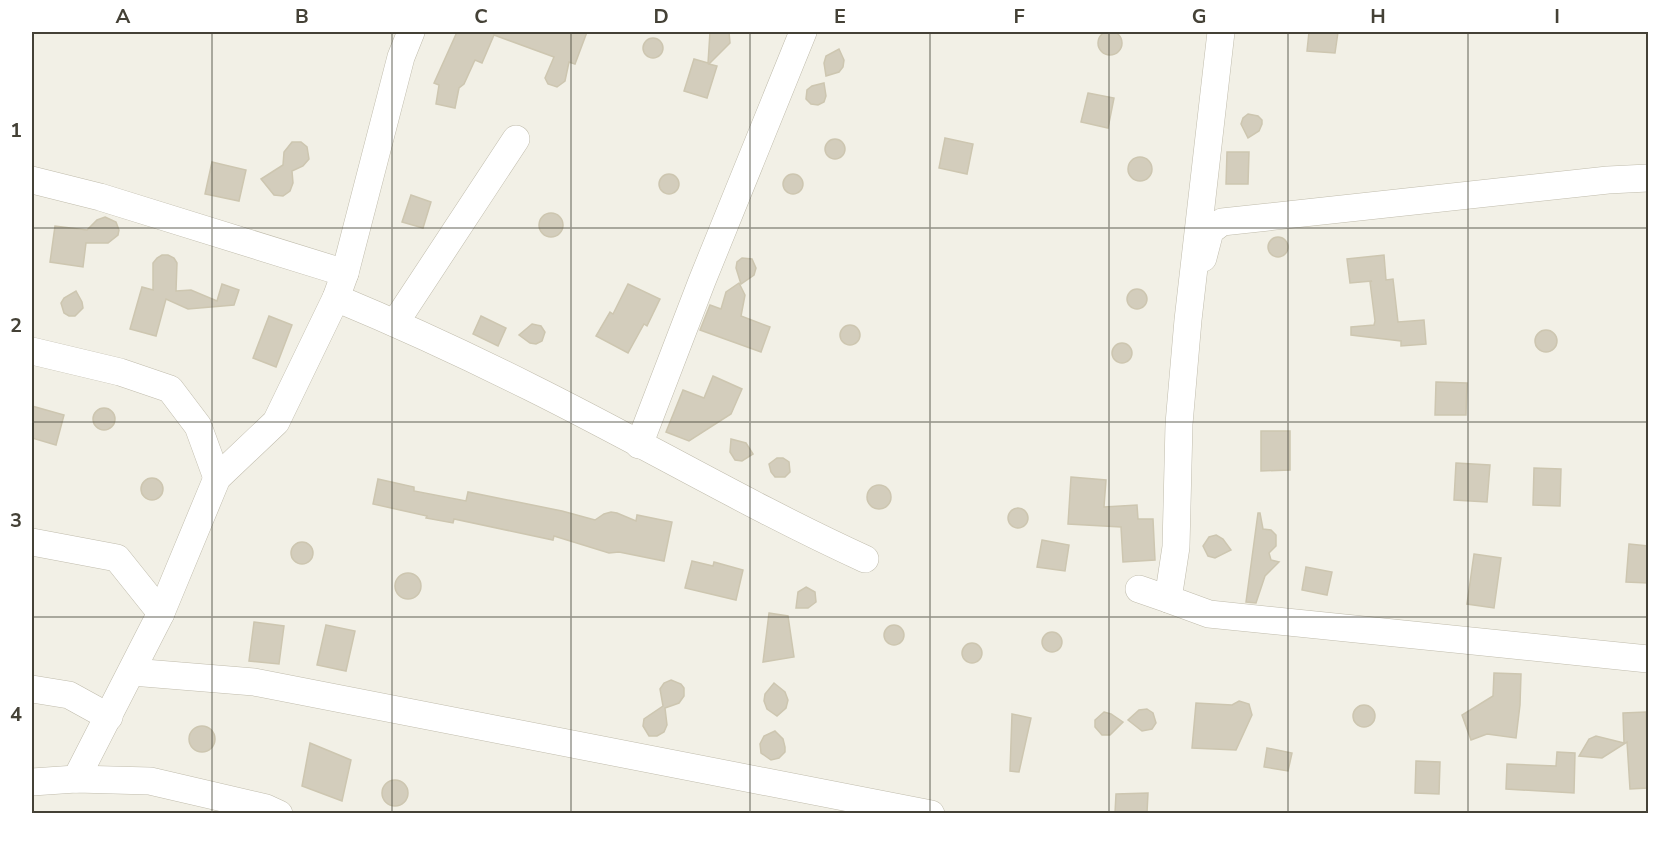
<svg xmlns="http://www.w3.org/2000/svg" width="1680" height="845" viewBox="0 0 1680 845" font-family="'Nunito Sans',sans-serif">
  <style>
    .building { fill: #d3cdbc; stroke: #cdc6b0; stroke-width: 1.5 }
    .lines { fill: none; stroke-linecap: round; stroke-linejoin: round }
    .minor-casing { stroke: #c0bcac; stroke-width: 28 }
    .minor { stroke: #fff; stroke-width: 27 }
    .grid { fill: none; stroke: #444136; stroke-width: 1.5; stroke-opacity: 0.55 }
    .neatline { fill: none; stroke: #444136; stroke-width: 2 }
    .grid-label { font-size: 20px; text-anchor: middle; font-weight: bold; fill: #444136 }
  </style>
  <rect width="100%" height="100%" fill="#f2f0e6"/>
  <!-- building -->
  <g class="building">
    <circle cx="1110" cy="43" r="12"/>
    <polygon points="457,32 587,32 575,64 569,62 565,81 557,87 548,84 545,78 554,57 494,35 482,63 475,60 464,84 459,88 455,108 436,104 439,85 434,83"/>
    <polygon points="710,32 729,32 730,43 709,64 717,66 707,98 684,91 694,59 708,63"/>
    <polygon points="1309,32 1338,32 1335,53 1307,51"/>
    <circle cx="653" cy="48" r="10"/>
    <polygon points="839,49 844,60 843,67 839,72 826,76 824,63 826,56"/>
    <polygon points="824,83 826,96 824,102 818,105 811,104 806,99 807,90 812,86"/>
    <polygon points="1088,93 1114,98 1108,128 1081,122"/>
    <polygon points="1248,114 1258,116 1262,120 1262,124 1259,131 1248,138 1241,124 1243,118"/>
    <polygon points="945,138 973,144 967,174 939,168"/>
    <circle cx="835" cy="149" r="10"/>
    <polygon points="292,142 301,142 307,147 309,159 303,166 292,171 293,183 290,191 283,196 274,195 261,179 283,165 284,152"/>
    <polygon points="1227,152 1249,152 1248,184 1226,184"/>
    <circle cx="1140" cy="169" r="12"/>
    <polygon points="212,162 246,170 239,201 205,194"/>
    <circle cx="793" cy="184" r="10"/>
    <circle cx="669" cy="184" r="10"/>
    <polygon points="411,195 431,202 423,228 402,222"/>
    <circle cx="551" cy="225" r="12"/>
    <polygon points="105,217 116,222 119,230 118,235 108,243 86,243 83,267 50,262 55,226 87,230 97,220"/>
    <circle cx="1278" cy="247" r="10"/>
    <polygon points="162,255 168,255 174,258 177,263 176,291 191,290 217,301 222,284 239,290 234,305 188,309 166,299 156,336 130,329 142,287 153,290 153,263 157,258"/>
    <polygon points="1384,255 1386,280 1393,279 1398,322 1424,320 1426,344 1401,346 1401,341 1351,335 1351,327 1374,325 1375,321 1370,282 1372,281 1350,283 1347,259"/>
    <polygon points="742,258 752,259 756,268 754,275 741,284 736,268 737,262"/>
    <polygon points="739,283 745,295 741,316 770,327 761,352 700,330 710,305 721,309 726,292"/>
    <polygon points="628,284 660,299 647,326 644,324 628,353 596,336 610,312 613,314"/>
    <circle cx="1137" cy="299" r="10"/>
    <polygon points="76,291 82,302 83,308 75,316 69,316 64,313 61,303 64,298"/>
    <polygon points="269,316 292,325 276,367 253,358"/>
    <polygon points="481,316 506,328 498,346 473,334"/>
    <polygon points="532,324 541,326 545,332 542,341 536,344 530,343 519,335"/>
    <circle cx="850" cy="335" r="10"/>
    <circle cx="1546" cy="341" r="11"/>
    <circle cx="1122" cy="353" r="10"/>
    <polygon points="713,376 742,389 731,414 689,441 666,432 683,390 704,398"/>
    <polygon points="1436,382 1467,383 1466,415 1435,415"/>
    <polygon points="32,406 64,415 56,445 32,438"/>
    <circle cx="104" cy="419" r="11"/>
    <polygon points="1261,431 1290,431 1290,470 1261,471"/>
    <polygon points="731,439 746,443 753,454 742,461 735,460 730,452"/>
    <polygon points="777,458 783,458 789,462 790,472 785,477 775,477 771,472 769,464"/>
    <polygon points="1456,463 1490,465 1487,502 1454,500"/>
    <polygon points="1534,468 1561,469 1560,506 1533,505"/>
    <polygon points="1071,477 1106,480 1104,507 1137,505 1138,519 1153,519 1155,560 1123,562 1121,527 1068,524"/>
    <circle cx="152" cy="489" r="11"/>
    <polygon points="378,479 414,487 414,491 466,501 468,492 562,511 595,520 604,514 611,512 617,513 636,521 637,515 672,522 664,561 619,552 609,553 554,536 553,540 454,519 453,523 426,518 427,516 373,504"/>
    <circle cx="879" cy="497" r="12"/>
    <circle cx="1018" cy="518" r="10"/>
    <polygon points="1258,513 1260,513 1263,529 1271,530 1276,535 1276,546 1269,553 1271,560 1279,562 1265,576 1256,603 1246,602"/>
    <polygon points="1216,535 1223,539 1231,550 1215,558 1208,556 1203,546 1209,537"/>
    <polygon points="1042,540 1069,545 1065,571 1037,567"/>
    <circle cx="302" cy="553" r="11"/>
    <polygon points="1629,544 1648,546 1648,583 1626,582"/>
    <polygon points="1474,554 1501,558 1494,608 1467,604"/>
    <polygon points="692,561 713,566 714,562 743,570 736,600 685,588"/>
    <polygon points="1306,567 1332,572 1327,595 1302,590"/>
    <circle cx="408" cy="586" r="13"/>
    <polygon points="806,587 815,592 816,602 808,608 796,608 798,592"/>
    <polygon points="769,613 788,616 794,657 763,662"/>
    <polygon points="254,622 284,626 279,664 249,661"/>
    <circle cx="894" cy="635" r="10"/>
    <polygon points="326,625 355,631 346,671 317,665"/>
    <circle cx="1052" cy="642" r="10"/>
    <circle cx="972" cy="653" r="10"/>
    <polygon points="1494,673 1521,674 1520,705 1516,738 1487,734 1471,740 1462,715 1493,696"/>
    <polygon points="671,680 681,684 684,688 684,696 679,703 665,708 667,725 664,732 657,736 649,736 643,726 644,719 663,706 660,689 664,683"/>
    <polygon points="774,683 785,692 788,700 786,708 777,716 767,709 764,701 765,694"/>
    <polygon points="1239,701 1249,704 1252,715 1236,750 1192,748 1196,703 1232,705"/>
    <circle cx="1364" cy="716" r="11"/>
    <polygon points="1147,709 1153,713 1156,723 1152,729 1142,731 1128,720 1139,710"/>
    <polygon points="1104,712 1111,714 1123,722 1110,735 1102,735 1095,727 1095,720"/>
    <polygon points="1646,712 1648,788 1630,789 1627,742 1602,758 1579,756 1589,739 1596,736 1624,743 1623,713"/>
    <polygon points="1012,714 1031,718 1019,772 1010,771"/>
    <circle cx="202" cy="739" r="13"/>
    <polygon points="775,731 783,739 785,747 785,752 779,758 771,760 761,753 760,744 764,736"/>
    <polygon points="310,743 351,760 342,801 302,786"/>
    <polygon points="1267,748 1292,753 1288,771 1264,767"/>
    <polygon points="1557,752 1575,753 1574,793 1506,789 1507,764 1556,766"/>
    <polygon points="1416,761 1440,762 1439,794 1415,793"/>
    <circle cx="395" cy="793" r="13"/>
    <polygon points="1148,793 1147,813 1115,813 1116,794"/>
  </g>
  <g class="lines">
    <defs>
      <g id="minor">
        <polyline points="1221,32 1188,320 1179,424 1176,547 1168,599 1209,614 1648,659"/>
        <polyline points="32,180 100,197 345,273"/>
        <polyline points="1203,258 1210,231 1222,222 1608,180 1648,178"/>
        <path d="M336,298C401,325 466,355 530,387C643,443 751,507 865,559"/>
        <polyline points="395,323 516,139"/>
        <polyline points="32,351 120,372 170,389 198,426 217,478"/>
        <polyline points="639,445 702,281 803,32"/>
        <polyline points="32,542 117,558 161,613"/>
        <polyline points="1139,589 1168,599"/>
        <polyline points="132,672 254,682 931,814"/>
        <polyline points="32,689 69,695 109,717"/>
        <polyline points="76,779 161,613 217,478 276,422 336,298 345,273 401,57 411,32"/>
        <polyline points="32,782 76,779 150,781 266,808 279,814"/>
      </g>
    </defs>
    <!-- minor casing -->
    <use href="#minor" class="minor-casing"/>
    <!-- minor -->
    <use href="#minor" class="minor"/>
  </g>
  <!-- grid -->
  <path class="grid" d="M212,32V814M392,32V814M571,32V814M750,32V814M930,32V814M1109,32V814M1288,32V814M1468,32V814M32,228H1648M32,422H1648M32,617H1648"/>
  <!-- border -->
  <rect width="1680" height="845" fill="none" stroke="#ffffff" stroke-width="66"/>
  <rect x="33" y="33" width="1614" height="779" class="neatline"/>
  <g class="grid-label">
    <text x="123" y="23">A</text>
    <text x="302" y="23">B</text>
    <text x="481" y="23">C</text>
    <text x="661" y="23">D</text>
    <text x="840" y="23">E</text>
    <text x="1019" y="23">F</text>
    <text x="1199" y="23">G</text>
    <text x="1378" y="23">H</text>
    <text x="1557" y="23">I</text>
    <text x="16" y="137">1</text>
    <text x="16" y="332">2</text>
    <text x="16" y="527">3</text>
    <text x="16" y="721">4</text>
  </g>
</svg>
